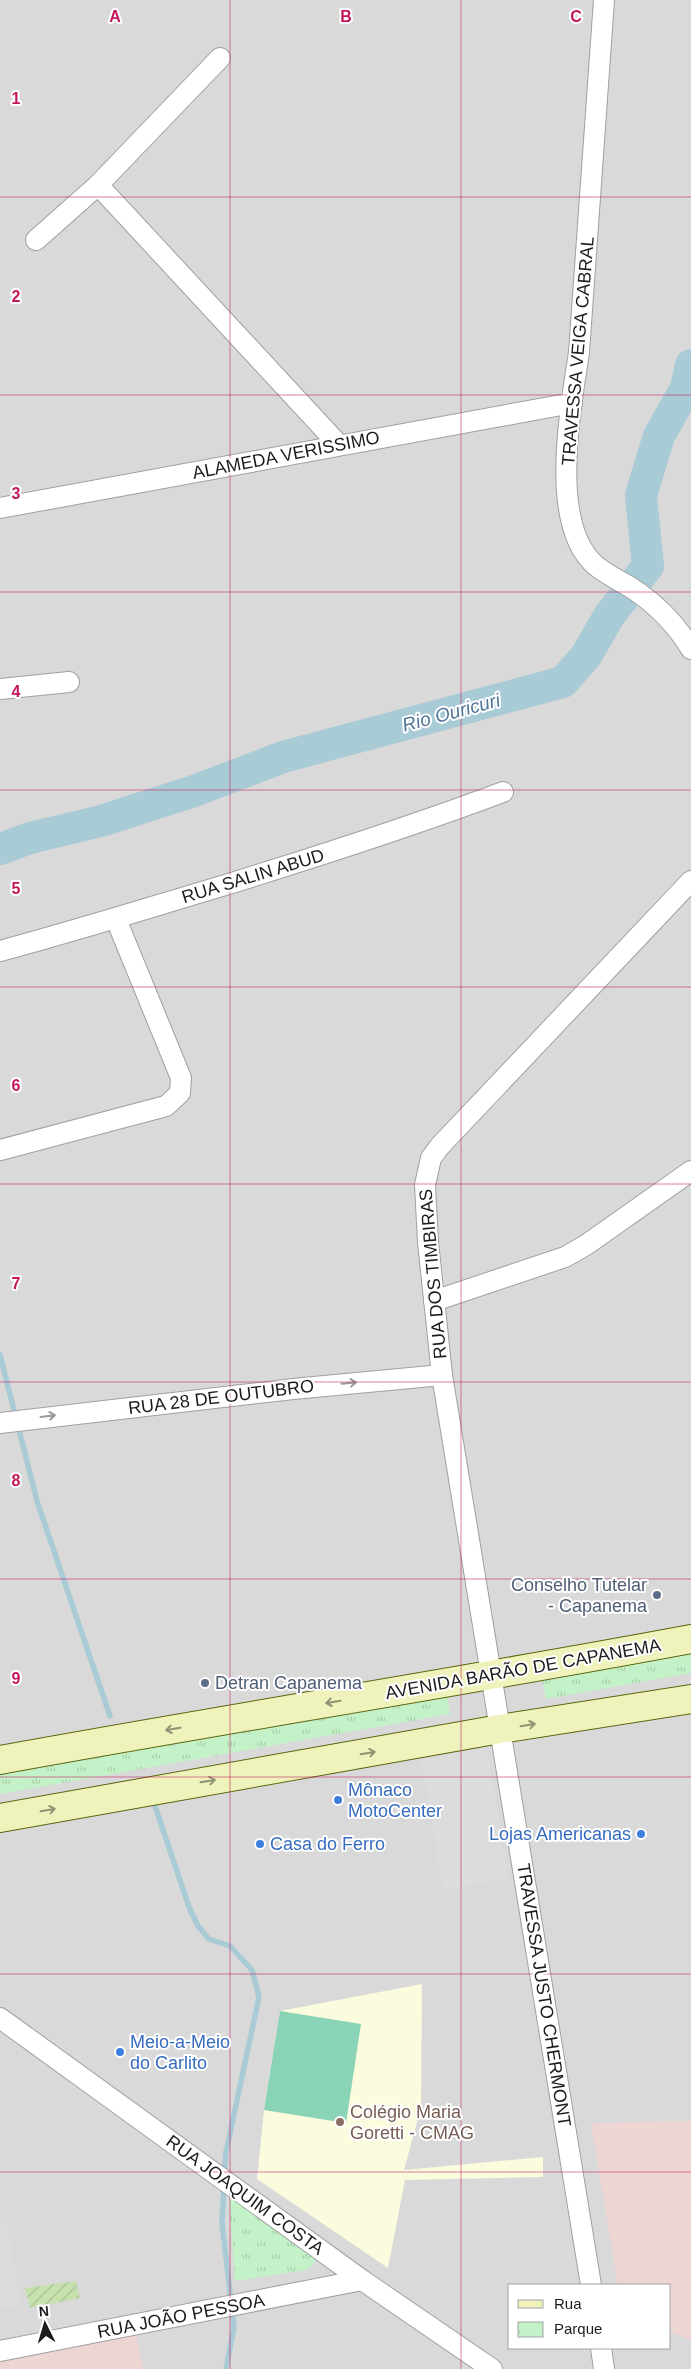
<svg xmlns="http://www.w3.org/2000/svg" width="691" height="2369" viewBox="0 0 691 2369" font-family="Helvetica,sans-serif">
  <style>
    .residential { fill: #dad9d9; fill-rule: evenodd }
    .commercial { fill: #ecd5d3 }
    .education { fill: #fbfbdd }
    .park { fill: url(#park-tufts) }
    .garden { fill: url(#garden-furrows) }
    .pitch { fill: #89d3b7 }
    .parking { fill: #dcdcdc }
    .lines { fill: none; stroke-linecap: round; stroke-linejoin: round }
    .stream { stroke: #a8cbd5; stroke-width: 5.5 }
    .river { stroke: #a8cbd5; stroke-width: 32 }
    .street-casing { stroke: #a0a0a0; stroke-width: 22 }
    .secondary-casing { stroke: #5c6610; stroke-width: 30 }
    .street { stroke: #fff; stroke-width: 20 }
    .secondary { stroke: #eff2bb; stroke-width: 28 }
    .oneway { stroke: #999 }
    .oneway2 { stroke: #909273 }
    .grid { fill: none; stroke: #c2185b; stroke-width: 1; stroke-opacity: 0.55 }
    .service-dot { fill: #5c6f8a; stroke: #fff; stroke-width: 2 }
    .shop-dot { fill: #3f7fe0; stroke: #fff; stroke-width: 2 }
    .education-dot { fill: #8d6e63; stroke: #fff; stroke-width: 2 }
    .labels { text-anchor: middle; stroke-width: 4; stroke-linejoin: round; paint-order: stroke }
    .street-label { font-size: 18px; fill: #1c1c1c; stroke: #fff }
    .service-label { font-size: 18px; fill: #4e5e75; stroke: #fff; text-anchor: end }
    .shop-label { font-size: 18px; fill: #366cbe; stroke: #fff; text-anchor: start }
    .education-label { font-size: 18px; fill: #785e54; stroke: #fff; text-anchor: start }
    .water-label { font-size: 19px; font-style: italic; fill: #517599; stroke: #fff }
    .grid-label { font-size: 16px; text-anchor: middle; font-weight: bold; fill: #c2185b; stroke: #fff; stroke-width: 4; stroke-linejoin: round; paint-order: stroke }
  </style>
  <defs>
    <pattern id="park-tufts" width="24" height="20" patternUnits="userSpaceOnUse" patternTransform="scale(1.25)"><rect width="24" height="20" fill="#c4f2c8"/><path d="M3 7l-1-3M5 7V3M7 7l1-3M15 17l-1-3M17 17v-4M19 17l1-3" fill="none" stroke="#a8cfab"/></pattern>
    <pattern id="garden-furrows" width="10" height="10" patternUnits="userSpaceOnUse" patternTransform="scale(1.25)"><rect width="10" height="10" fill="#c7e1ae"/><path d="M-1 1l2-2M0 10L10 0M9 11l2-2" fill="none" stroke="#aac095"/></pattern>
  </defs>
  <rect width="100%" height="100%" fill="#ece9e3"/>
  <!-- residential -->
  <path class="residential" d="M0,0H691V2369H0ZM510,2285H670V2348H510Z"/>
  <!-- commercial -->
  <g class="commercial">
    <polygon points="691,2121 691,2341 670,2331 670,2285 618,2285 591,2123"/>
    <polygon points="136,2335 143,2369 0,2369 0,2359"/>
  </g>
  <!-- education -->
  <polygon class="education" points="422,1984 421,2107 404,2170 543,2157 543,2177 405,2180 388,2268 257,2179 264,2110 280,2011"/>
  <!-- park -->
  <g class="park">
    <polygon points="691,1643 691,1673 546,1699 540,1669"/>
    <polygon points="445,1684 450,1714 0,1794 0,1766"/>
    <polygon points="231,2192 313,2254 315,2260 312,2266 306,2270 235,2281 229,2197"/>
  </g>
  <!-- garden -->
  <polygon class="garden" points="76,2281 80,2298 30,2308 25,2288"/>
  <!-- pitch -->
  <polygon class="pitch" points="280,2011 361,2024 346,2123 264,2110"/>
  <!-- parking -->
  <g class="parking">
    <polygon points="487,1748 508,1879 443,1890 421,1760"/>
    <polygon points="7,2223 21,2306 0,2310 0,2224"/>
  </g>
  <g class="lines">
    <!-- stream -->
    <g class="stream">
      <polyline points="0,1355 37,1501 110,1716"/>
      <polyline points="155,1806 189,1907 198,1926 209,1939 230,1946 252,1970 259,1997 226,2152 224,2176"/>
      <polyline points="224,2185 222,2223 234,2327 226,2369"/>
    </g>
    <!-- river -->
    <polyline class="river" points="0,849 30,838 101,821 194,791 283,757 563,682 586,656 609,616 648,566 641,495 659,436 686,388 691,365"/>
    <defs>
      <g id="street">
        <path d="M604,0L579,352C571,408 548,523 595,565C606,574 618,580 630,587C654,602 677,625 691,649"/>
        <polyline points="98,185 339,445"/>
        <polyline points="36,240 98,185 220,58"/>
        <polyline points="0,508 572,403"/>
        <polyline points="0,689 69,682"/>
        <path d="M0,951C75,931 148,908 222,886C316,857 410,827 503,792"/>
        <polyline points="0,1150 166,1106 180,1093 181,1078 116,919"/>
        <polyline points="434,1301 565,1257 586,1245 691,1171"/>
        <polyline points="0,1423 293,1389 442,1375"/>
        <polyline points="0,2018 362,2280 492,2369"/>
        <polyline points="591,2285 442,1375 428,1242 425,1185 431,1158 440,1146 691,881"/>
        <polyline points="601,2348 604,2369"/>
        <polyline points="0,2351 362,2280"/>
      </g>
      <g id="secondary">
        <path d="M0,1760C230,1718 461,1682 691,1639"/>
        <polyline points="0,1818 500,1729 691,1699"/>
      </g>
    </defs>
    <!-- street casing -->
    <use href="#street" class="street-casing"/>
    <!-- secondary casing -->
    <use href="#secondary" class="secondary-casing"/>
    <!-- street -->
    <use href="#street" class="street"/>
    <!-- secondary -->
    <use href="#secondary" class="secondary"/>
  </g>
  <!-- one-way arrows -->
  <defs><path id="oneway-shaft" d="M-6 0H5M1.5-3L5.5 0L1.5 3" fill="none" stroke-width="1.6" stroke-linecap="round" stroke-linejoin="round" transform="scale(1.25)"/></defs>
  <g class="oneway">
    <use href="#oneway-shaft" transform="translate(349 1383) rotate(-5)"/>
    <use href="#oneway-shaft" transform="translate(48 1416) rotate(-7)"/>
  </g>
  <g class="oneway2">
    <use href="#oneway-shaft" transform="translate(333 1702) rotate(171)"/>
    <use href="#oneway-shaft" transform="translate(528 1725) rotate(-9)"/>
    <use href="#oneway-shaft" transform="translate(173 1729) rotate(171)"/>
    <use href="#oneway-shaft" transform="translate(368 1753) rotate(-10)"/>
    <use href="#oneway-shaft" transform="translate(208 1781) rotate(-10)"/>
    <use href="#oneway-shaft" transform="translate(48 1810) rotate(-10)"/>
  </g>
  <!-- grid -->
  <path class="grid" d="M230,0V2369M461,0V2369M0,197H691M0,395H691M0,592H691M0,790H691M0,987H691M0,1184H691M0,1382H691M0,1579H691M0,1777H691M0,1974H691M0,2172H691"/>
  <!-- markers -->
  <g class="service-dot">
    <circle cx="657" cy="1595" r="5"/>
    <circle cx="205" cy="1683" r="5"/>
  </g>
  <g class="shop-dot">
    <circle cx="338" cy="1800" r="5"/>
    <circle cx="641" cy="1834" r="5"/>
    <circle cx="260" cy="1844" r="5"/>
    <circle cx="120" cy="2052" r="5"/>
  </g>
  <circle class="education-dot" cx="340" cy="2122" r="5"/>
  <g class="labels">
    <!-- street labels -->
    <g class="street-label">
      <text transform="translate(578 351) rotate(-85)" y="6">TRAVESSA VEIGA CABRAL</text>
      <text transform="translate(286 455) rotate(-11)" y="6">ALAMEDA VERISSIMO</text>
      <text transform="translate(253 876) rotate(-17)" y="6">RUA SALIN ABUD</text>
      <text transform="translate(433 1274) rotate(-95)" y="6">RUA DOS TIMBIRAS</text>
      <text transform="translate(221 1397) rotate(-7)" y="6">RUA 28 DE OUTUBRO</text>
      <text transform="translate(523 1669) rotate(-10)" y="6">AVENIDA BARÃO DE CAPANEMA</text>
      <text transform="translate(544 1995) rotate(81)" y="6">TRAVESSA JUSTO CHERMONT</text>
      <text transform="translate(245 2195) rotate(36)" y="6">RUA JOAQUIM COSTA</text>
      <text transform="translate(181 2316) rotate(-11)" y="6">RUA JOÃO PESSOA</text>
    </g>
    <!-- service labels -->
    <g class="service-label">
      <text x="647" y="1591">Conselho Tutelar<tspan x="647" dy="21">- Capanema</tspan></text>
      <text x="215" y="1689" text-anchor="start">Detran Capanema</text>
    </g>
    <!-- shop labels -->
    <g class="shop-label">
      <text x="348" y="1796">Mônaco<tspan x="348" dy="21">MotoCenter</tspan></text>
      <text x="631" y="1840" text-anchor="end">Lojas Americanas</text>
      <text x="270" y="1850">Casa do Ferro</text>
      <text x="130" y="2048">Meio-a-Meio<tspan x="130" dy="21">do Carlito</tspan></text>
    </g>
    <!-- education labels -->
    <g class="education-label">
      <text x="350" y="2118">Colégio Maria<tspan x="350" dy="21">Goretti - CMAG</tspan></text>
    </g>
    <!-- water labels -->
    <g class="water-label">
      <text transform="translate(451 712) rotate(-15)" y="7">Rio Ouricuri</text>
    </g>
  </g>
  <g class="grid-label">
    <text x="115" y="22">A</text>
    <text x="346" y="22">B</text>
    <text x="576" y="22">C</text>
    <text x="16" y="104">1</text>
    <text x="16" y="302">2</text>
    <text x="16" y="499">3</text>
    <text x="16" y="697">4</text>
    <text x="16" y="894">5</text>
    <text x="16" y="1091">6</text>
    <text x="16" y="1289">7</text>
    <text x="16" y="1486">8</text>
    <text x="16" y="1684">9</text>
  </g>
  <!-- legend -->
  <rect x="508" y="2284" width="162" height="65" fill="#ffffff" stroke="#a4a4a4"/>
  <rect x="518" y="2300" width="25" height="8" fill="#eff2bb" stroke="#a4a4a4"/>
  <text x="554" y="2309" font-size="15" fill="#1c1c1c">Rua</text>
  <rect x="518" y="2322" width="25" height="15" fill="url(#park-tufts)" stroke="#a4a4a4"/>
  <text x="554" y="2334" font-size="15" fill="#1c1c1c">Parque</text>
  <!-- north arrow -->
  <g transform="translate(45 2324) rotate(355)" stroke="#ffffff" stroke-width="4" paint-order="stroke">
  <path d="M0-4L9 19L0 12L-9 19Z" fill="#1c1c1c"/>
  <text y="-8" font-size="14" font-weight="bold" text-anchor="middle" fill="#1c1c1c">N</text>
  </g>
</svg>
